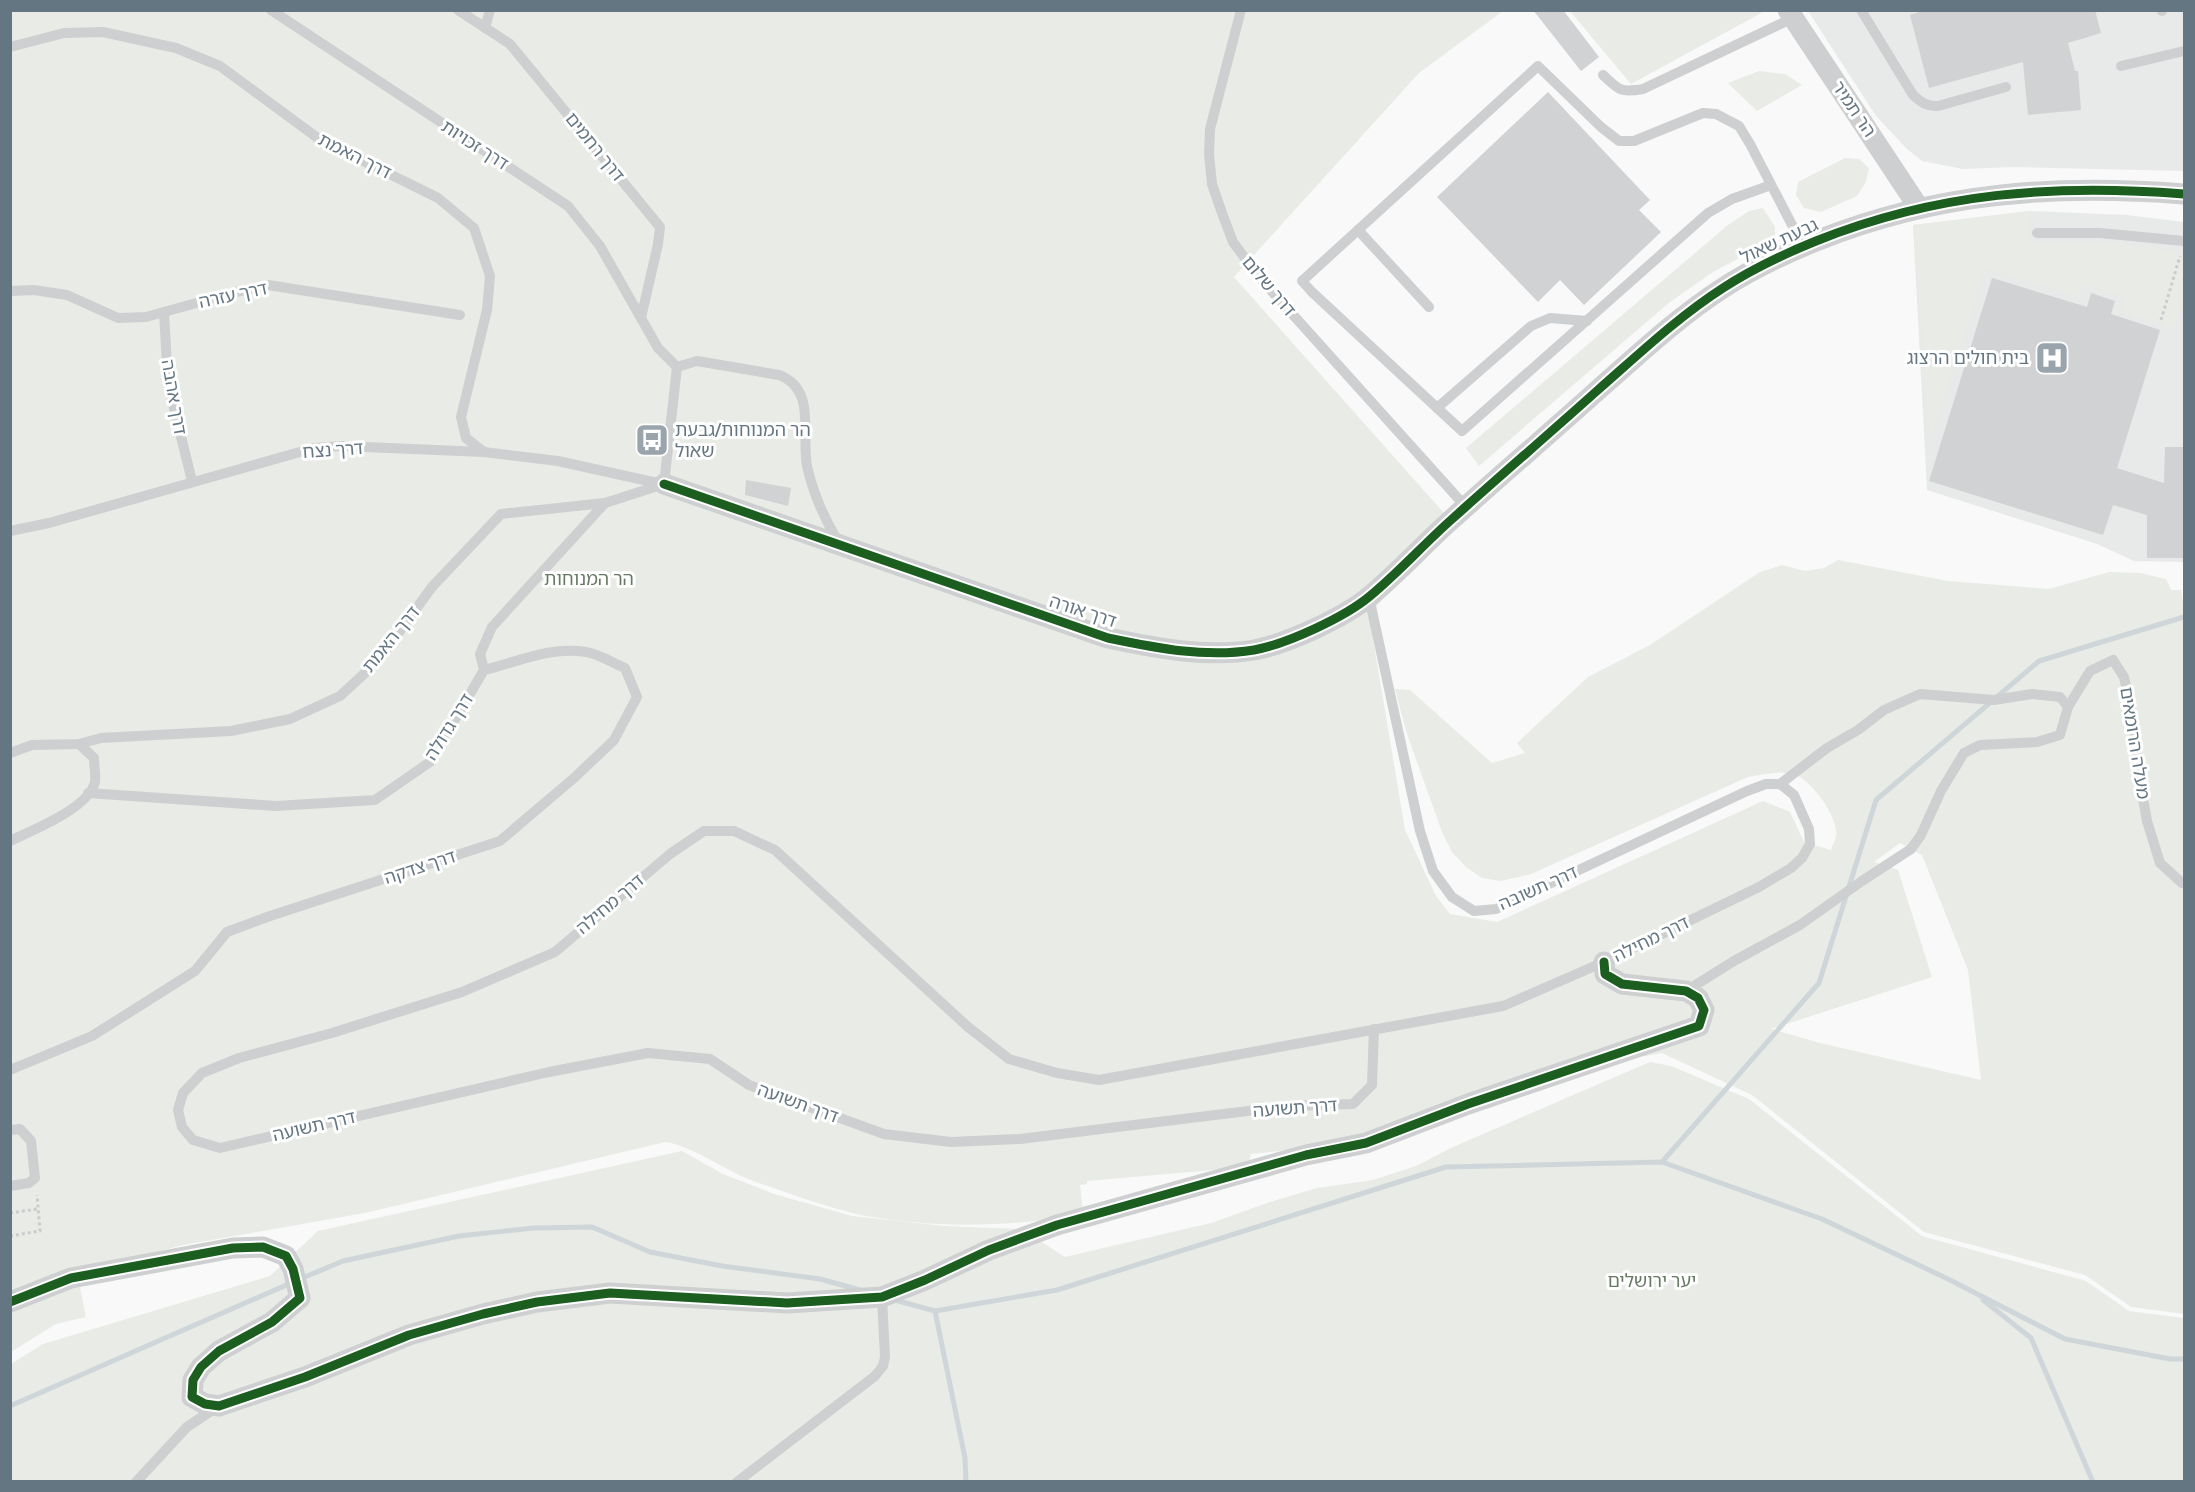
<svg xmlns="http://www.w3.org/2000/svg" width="2195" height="1492" viewBox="0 0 2195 1492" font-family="Cabin,'Noto Sans Hebrew',sans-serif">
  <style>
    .built { fill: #e8e9e9 }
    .green { fill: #e8ebe6; fill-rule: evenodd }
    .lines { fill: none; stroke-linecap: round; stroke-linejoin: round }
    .stream { stroke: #ced6d9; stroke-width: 5 }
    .building { fill: #d0d2d3 }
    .path { stroke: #cbcccd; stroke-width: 3; stroke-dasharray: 3 3; stroke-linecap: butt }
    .service { stroke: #cecfd0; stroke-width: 10 }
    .minor { stroke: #cecfd0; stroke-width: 21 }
    .cycleway-casing { stroke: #fff; stroke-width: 13 }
    .cycleway { stroke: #1b5e20; stroke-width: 9 }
    .labels { text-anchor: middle; stroke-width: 6; stroke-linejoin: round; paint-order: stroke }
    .street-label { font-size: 18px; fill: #657683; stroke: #fff }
    .poi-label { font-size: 18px; fill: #657683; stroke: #fff; text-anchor: end }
    .park-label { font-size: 18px; fill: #687a64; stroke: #fff }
  </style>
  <rect width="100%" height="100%" fill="#f9f9f9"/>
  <!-- built -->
  <g class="built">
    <polygon points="1808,11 2184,11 2184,171 2015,167 1963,169 1922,161 1907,149 1876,116"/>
    <polygon points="2030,211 2127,215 2184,222 2184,562 2134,561 2097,544 1927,490 1913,225"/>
  </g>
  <!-- green -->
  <g class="green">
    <path d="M11,11H1503L1419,73L1234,277L1451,521L1369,615L1405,830L1436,896L1450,914L1497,922L1763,801L1790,812L1804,842L1831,850C1832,846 1835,841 1836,836C1839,819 1815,786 1800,777C1785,769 1764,774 1748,777L1531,874L1501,881L1482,878L1466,867L1452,852L1442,832L1406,731L1395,689L1410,690L1492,763L1525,753L1517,743L1588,677L1650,645L1760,572L1782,565L1805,571L1824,568L1838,560L1948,581L2049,589L2109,572L2140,573L2166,579L2171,590H2181L2184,610V1314L2131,1307L2085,1275L1924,1232L1752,1095L1662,1053L1552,1073L1355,1143L1251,1154L1248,1167L1087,1181V1184L1080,1185L1083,1214C1012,1227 932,1229 861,1215C825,1207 791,1194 756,1182C729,1173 691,1145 665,1142L365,1213L183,1245L77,1272L86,1317L56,1324L11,1352ZM1900,843L1922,855L1968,970L1981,1080L1820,1043L1771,1029L1932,977L1898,870L1874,862Z"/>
    <polygon points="1570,11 1765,11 1631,84"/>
    <polygon points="1759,71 1785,74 1802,85 1757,111 1728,83"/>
    <polygon points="1845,158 1859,159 1869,168 1866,182 1857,196 1821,212 1804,208 1796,195 1798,182"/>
    <polygon points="1763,208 1775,227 1775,239 1713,272 1670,302 1479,466 1466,448 1728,225 1749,211"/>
    <polygon points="2030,211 2029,243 2121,244 2184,252 2184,300 2174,328 2121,312 2125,297 2084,284 2079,296 1985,269 1930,440 1913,225"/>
    <polygon points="1650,1062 1671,1066 1749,1099 1922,1236 2086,1281 2129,1311 2184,1318 2184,1481 11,1482 11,1364 43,1344 270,1276 318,1231 682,1151 723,1174 774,1194 852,1216 944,1226 1021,1229 1065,1257 1211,1223 1270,1202 1317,1188 1373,1180 1416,1166 1453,1147"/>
  </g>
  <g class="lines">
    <!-- stream -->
    <g class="stream">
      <polyline points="1662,1162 1819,983 1876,800 2039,661 2184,617"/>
      <polyline points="300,1279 343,1261 459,1236 534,1228 592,1227 650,1252 722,1266 820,1279 860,1290"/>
      <polyline points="895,1300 935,1311 1057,1290 1446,1167 1662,1162 1822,1219 1948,1279 2065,1339 2170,1359 2184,1359"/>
      <polyline points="1983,1300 2031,1338 2093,1482"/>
      <polyline points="935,1311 965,1458 966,1482"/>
      <polyline points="10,1406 291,1283"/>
    </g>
  </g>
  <!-- building -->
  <g class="building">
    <polygon points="1533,10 1563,10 1599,57 1581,71"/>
    <polygon points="1925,10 2095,10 2101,33 2068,43 2075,71 2078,71 2081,110 2028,115 2023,62 1929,88 1910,15"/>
    <polygon points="1548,92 1650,200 1639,210 1661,232 1584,305 1560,280 1538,302 1437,197"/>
    <polygon points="1992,278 2087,307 2091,293 2115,301 2111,314 2160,330 2117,468 2164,483 2165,447 2184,447 2184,558 2147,558 2147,515 2113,505 2103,535 1929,481"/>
    <polygon points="746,480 791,488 788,506 745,495"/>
  </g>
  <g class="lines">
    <!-- path -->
    <g class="path">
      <polyline points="2161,320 2180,256"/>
      <polyline points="10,1213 37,1209"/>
      <polyline points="10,1236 40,1231 37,1195"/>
    </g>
    <!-- service -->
    <g class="service">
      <polyline points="271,10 568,206 600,246 658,348 677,367"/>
      <polyline points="458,10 510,44 660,227 658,244 641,318"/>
      <polyline points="1241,10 1210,129 1209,154 1212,184 1222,213 1233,242 1258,276 1466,507"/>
      <path d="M1861,10L1913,95C1921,102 1927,107 1938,106L2006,87"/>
      <polyline points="2162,10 2162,11"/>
      <polyline points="485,28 490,10"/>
      <polyline points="10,47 64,33 103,32 176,48 220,66 319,139 438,198 474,228 490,276 487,310 461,417 466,438 484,452"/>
      <polyline points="2121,66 2184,51"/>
      <path d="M1603,75C1619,90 1620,93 1643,89L1793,18"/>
      <polyline points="1771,185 1732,199 1708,213 1462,431 1312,292 1302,281 1538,66 1601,127 1619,141 1634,141 1703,113 1716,114 1739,126 1750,144 1803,246"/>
      <polyline points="1358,230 1429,307"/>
      <polyline points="2037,233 2100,233 2184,241"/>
      <polyline points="10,291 34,290 67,295 118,318 146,317 236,292 268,285 460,315"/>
      <polyline points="164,312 168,384 192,481"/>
      <path d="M677,367L697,361L779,375C817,389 801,435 807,466C813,493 825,520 839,543"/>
      <polyline points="1437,408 1531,326 1550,318 1587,321"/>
      <polyline points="664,484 677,367"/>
      <polyline points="10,531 49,523 314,448 341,446 484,452 558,461 662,484"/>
      <polyline points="1369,597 1420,831 1433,871 1452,897 1474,911 1496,909 1747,791 1766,784 1780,784"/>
      <polyline points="2068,707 2090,671 2113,660 2124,677 2133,717 2138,771 2147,821 2160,863 2182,883 2184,882"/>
      <polyline points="10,753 32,745 79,744 101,738 231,731 290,719 340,696 378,661 432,587 501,514 605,503"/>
      <polyline points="88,793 276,806 375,800 430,762 484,670 480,654 492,627 605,503 664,484"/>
      <path d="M10,841C33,830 89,808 95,782C96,776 94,765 94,758L79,744"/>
      <polyline points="1686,991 1734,961 1800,925 1862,881 1911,849 1921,835 1941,791 1964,753 1980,745 2037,742 2060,735 2068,707 2060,697 2032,694 1994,700 1920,694 1884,710 1858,730 1827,748 1780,784"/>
      <polyline points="1374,1029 1372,1085 1353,1104 1289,1106 1020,1139 951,1142 884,1134 749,1085 710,1059 648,1053 549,1072 220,1148 193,1140 182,1127 178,1110 183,1093 202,1073 239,1058 332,1033 462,992 555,952 670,854 704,831 734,831 775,850 968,1027 1009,1059 1057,1073 1099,1080 1503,1006 1604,962 1759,887 1791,868 1802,858 1810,844 1809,829 1794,795 1780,784"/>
      <path d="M10,1070L92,1036L195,971L227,932L270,916L500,841L574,778L614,740L637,697L625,668C613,663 599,654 586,652C550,646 518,662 484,670"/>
      <polyline points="10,1130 20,1129 31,1141 35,1178 29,1183 10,1186"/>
      <polyline points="136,1482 187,1427 217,1407"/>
      <polyline points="737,1482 875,1376 883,1366 885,1357 882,1297"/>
    </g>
    <!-- minor -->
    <g class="minor">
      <polyline points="1788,10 1919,208"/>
      <path d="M664,484L1108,638C1156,648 1205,658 1254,650C1287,644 1345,617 1370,596C1399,572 1424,544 1451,520C1500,476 1550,433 1599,389C1639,354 1678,317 1723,288C1752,269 1784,254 1816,241C1938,192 2055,184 2184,194"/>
      <polyline points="10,1302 71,1278 233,1248 263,1247 286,1256 293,1269 300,1298 272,1322 219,1351 201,1367 193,1380 192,1397 205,1404 219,1406 305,1377 409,1335 483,1314 537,1302 610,1293 787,1303 882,1297 925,1280 989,1250 1057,1225 1306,1155 1366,1143 1468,1104 1699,1026 1704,1010 1698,998 1686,991 1622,984 1605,974 1604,962"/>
    </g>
    <defs>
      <g id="cycleway">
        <path d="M664,484L1108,638C1156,648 1205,658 1254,650C1287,644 1345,617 1370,596C1399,572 1424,544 1451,520C1500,476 1550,433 1599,389C1639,354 1678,317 1723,288C1752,269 1784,254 1816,241C1938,192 2055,184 2184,194"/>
        <polyline points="10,1302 71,1278 233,1248 263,1247 286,1256 293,1269 300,1298 272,1322 219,1351 201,1367 193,1380 192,1397 205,1404 219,1406 305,1377 409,1335 483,1314 537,1302 610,1293 787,1303 882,1297 925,1280 989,1250 1057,1225 1306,1155 1366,1143 1468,1104 1699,1026 1704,1010 1698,998 1686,991 1622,984 1605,974 1604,962"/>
      </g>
    </defs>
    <!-- cycleway casing -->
    <use href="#cycleway" class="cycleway-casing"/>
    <!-- cycleway -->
    <use href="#cycleway" class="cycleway"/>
  </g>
  <!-- icons -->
  <defs>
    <symbol id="hospital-square" viewBox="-11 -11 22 22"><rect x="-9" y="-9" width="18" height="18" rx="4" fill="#99a4ac" stroke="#fff"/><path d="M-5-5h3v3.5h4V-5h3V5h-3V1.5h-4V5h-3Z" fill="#fff"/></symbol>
    <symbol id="bus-square" viewBox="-11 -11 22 22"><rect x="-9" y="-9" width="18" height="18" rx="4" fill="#99a4ac" stroke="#fff"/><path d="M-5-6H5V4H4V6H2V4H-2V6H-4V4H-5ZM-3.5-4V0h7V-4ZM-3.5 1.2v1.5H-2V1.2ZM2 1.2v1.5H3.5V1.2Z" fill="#fff"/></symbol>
  </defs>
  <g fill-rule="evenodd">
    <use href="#hospital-square" x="2033" y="339" width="38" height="38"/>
    <use href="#bus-square" x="633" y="421" width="38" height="38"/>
  </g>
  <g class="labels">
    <!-- street labels -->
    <g class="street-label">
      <text transform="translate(1854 109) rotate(56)" y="6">הר תמיר</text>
      <text transform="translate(475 145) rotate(33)" y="6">דרך זכויות</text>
      <text transform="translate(595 147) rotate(51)" y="6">דרך רחמים</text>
      <text transform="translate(355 156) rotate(27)" y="6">דרך האמת</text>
      <text transform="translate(1779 241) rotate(-25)" y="6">גבעת שאול</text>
      <text transform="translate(1269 286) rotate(50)" y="6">דרך שלום</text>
      <text transform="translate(233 295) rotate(-12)" y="6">דרך עזרה</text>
      <text transform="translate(174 397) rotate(80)" y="6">דרך אהבה</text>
      <text transform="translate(333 450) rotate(-4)" y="6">דרך נצח</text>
      <text transform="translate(1083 611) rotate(18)" y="6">דרך אורה</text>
      <text transform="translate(391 639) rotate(-51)" y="6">דרך האמת</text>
      <text transform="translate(449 727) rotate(-58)" y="6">דרך גדולה</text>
      <text transform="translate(2135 743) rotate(81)" y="6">מעלה הרומאים</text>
      <text transform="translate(420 867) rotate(-18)" y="6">דרך צדקה</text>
      <text transform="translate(1538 888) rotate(-24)" y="6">דרך תשובה</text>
      <text transform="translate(610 904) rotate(-40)" y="6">דרך מחילה</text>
      <text transform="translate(1651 939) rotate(-26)" y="6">דרך מחילה</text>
      <text transform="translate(798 1103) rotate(20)" y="6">דרך תשועה</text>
      <text transform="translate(1295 1108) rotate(-4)" y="6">דרך תשועה</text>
      <text transform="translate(314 1126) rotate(-13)" y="6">דרך תשועה</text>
    </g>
    <!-- poi labels -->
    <g class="poi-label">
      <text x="2029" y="364">בית חולים הרצוג</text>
      <text x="675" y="436" text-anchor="start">הר המנוחות/גבעת<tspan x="675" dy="21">שאול</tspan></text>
    </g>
    <!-- park labels -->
    <g class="park-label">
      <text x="589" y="585">הר המנוחות</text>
      <text x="1652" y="1287">יער ירושלים</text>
    </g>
  </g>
  <!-- border -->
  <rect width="2195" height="1492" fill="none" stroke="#657683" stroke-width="24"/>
</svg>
